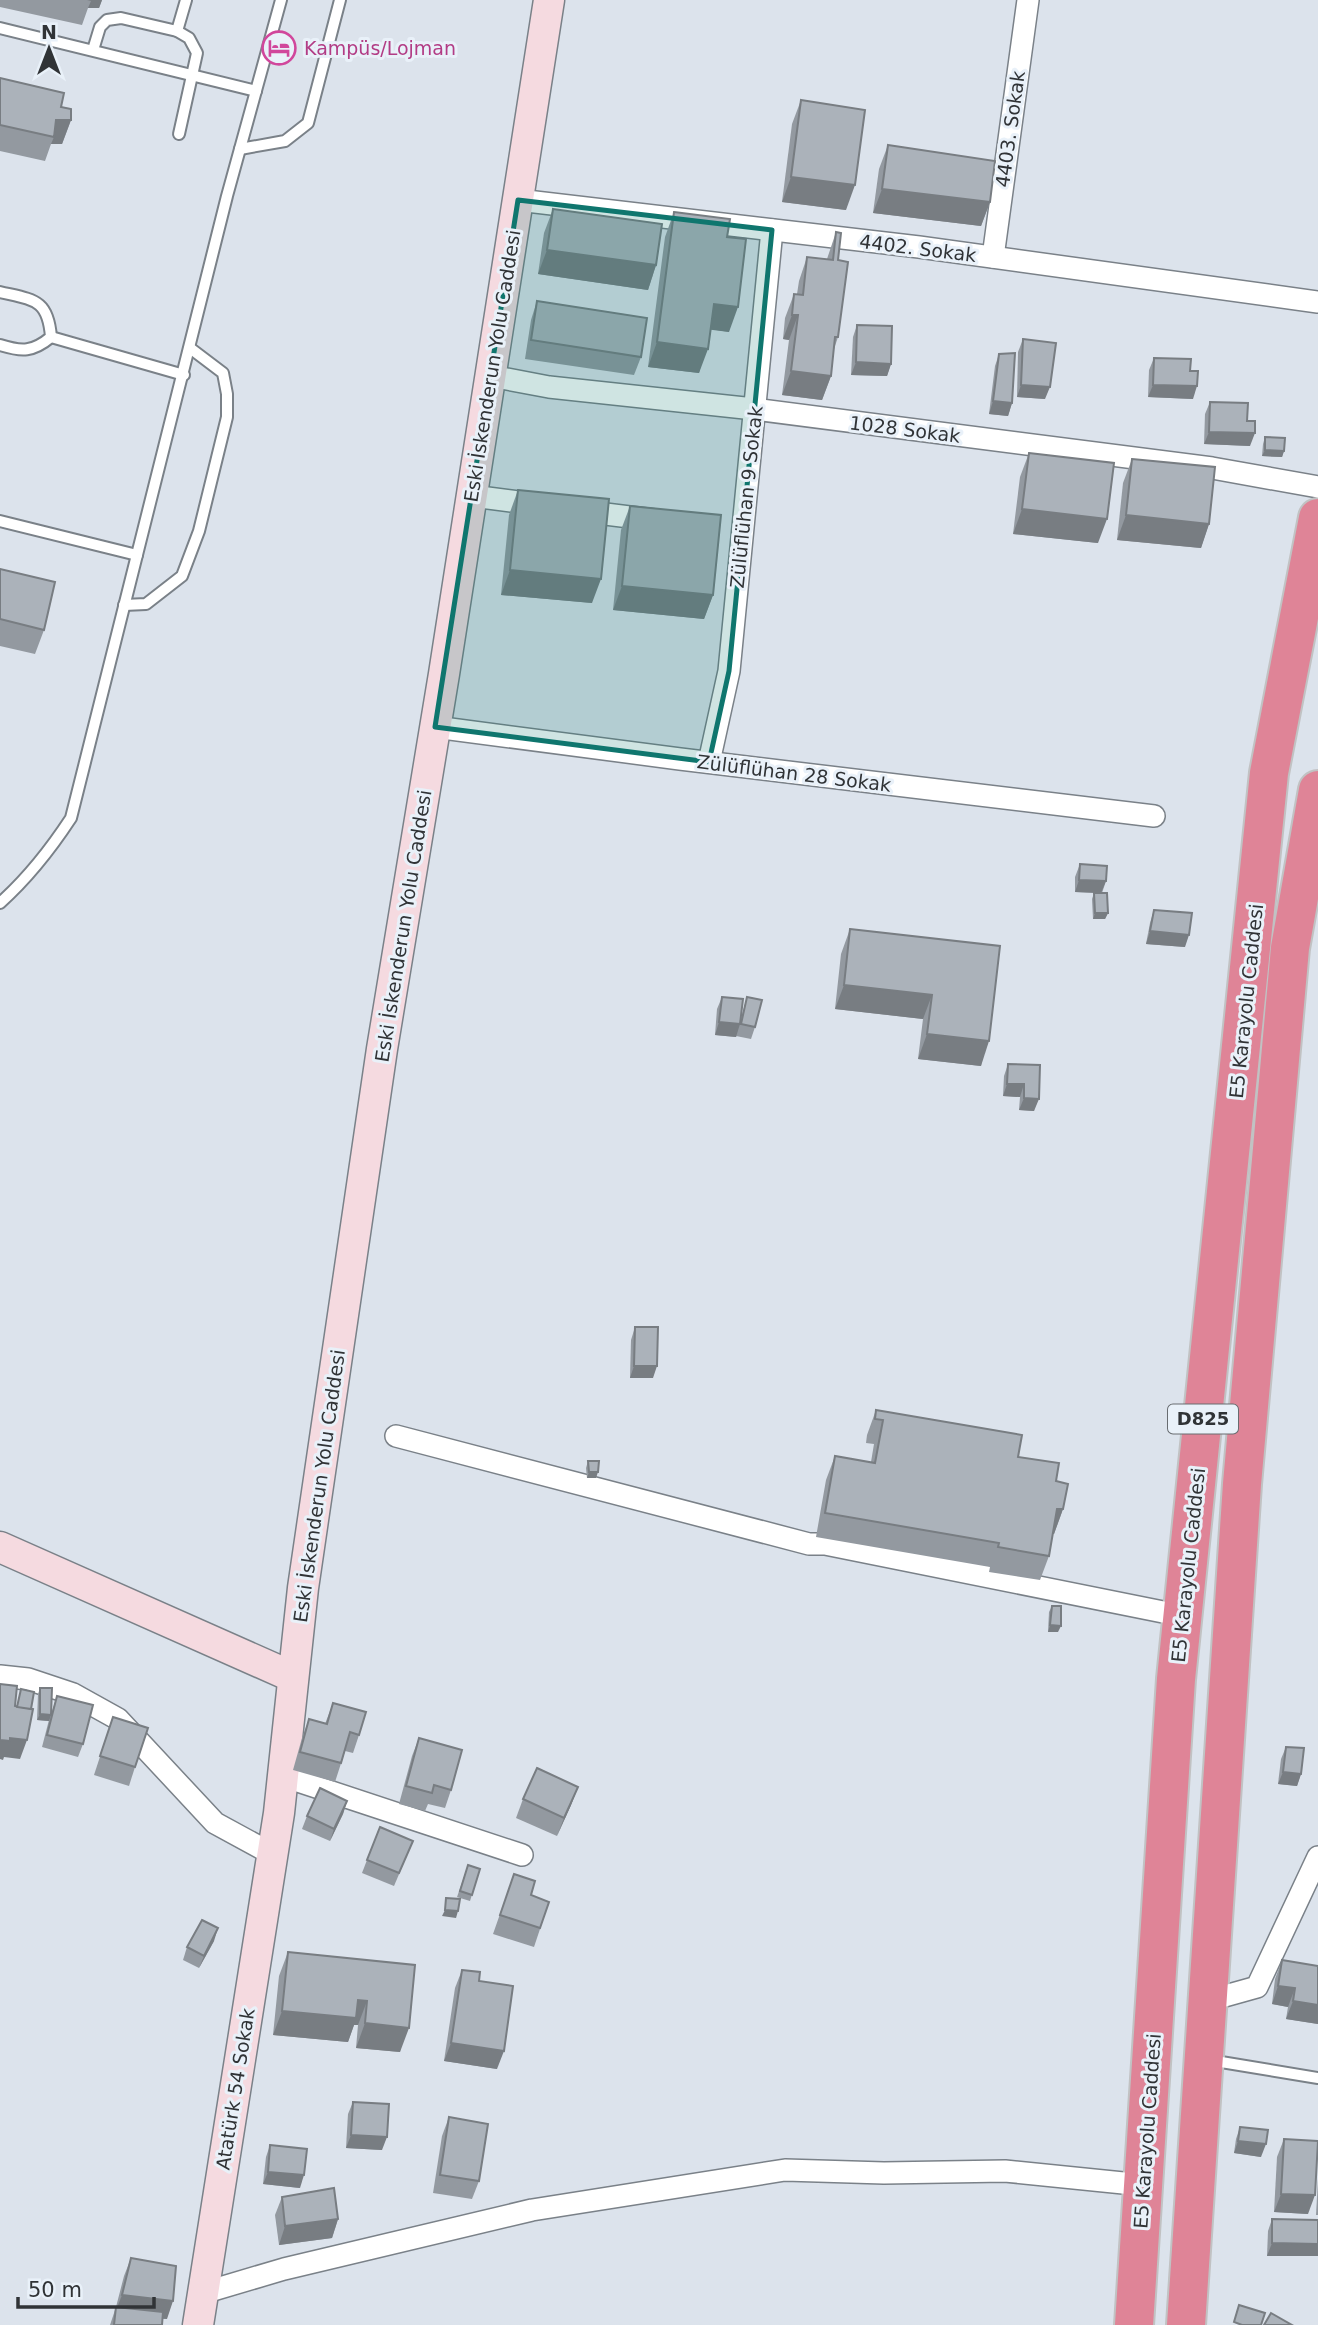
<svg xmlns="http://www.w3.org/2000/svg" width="1318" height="2325" viewBox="0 0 1318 2325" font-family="'DejaVu Sans',sans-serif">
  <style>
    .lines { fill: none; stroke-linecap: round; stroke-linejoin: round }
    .lane-casing { stroke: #7a8188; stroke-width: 14 }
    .street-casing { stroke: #7a8188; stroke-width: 24 }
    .secondary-casing { stroke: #7a8188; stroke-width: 33 }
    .highway-casing { stroke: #c1c2c3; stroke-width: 42 }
    .lane { stroke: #fff; stroke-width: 10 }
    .street { stroke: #fff; stroke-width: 21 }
    .secondary { stroke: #f5dae0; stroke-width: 30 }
    .highway { stroke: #df8497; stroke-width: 38 }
    .wall { fill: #9399a0 }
    .shaded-wall { fill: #787d82 }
    .building { fill: #abb2ba; stroke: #787d82; stroke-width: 2 }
    .marked { fill: #0f766e; fill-opacity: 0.2; stroke: #0f766e; stroke-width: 5; stroke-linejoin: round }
    .labels { text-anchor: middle; stroke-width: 6; stroke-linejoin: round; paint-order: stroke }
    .shield { fill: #e9f1f9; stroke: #686c70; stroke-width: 2 }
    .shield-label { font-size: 18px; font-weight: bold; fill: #303336 }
    .hotel-label { font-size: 19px; fill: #b23c85; stroke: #e9f1f9; text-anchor: start }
    .street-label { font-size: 19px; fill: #303336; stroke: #e9f1f9 }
  </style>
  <rect width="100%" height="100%" fill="#dce3ec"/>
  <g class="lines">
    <defs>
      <g id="lane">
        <polyline points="0,28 256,91"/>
        <polyline points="177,31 186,0"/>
        <polyline points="93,50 100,27 107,20 121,18 177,31 189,38 197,53 179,134"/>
        <polyline points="240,149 285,141 308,123 340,0"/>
        <path d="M0,292C34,300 48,299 51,337C33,352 22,352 0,345"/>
        <polyline points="51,337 184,375"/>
        <polyline points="0,521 137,555"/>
        <polyline points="124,605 146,604 182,576 199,531 227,417 227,394 223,373 190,348"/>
        <path d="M0,903C29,877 50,850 71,818L227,196L281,0"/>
        <polyline points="1209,2060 1318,2078"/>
      </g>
      <g id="street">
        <polyline points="518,200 919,247 1318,302"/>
        <polyline points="993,257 1028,0"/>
        <polyline points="491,376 549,387 754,409 1212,468 1318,487"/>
        <polyline points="472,496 543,505"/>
        <polyline points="581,511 654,520"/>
        <polyline points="435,727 680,759 1154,816"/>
        <polyline points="709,762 729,671 772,230"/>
        <polyline points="396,1436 809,1544 825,1544 1188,1617"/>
        <polyline points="0,1676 28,1679 73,1694 118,1719 215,1823 272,1854"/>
        <polyline points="283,1776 522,1855"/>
        <polyline points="1207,2001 1257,1987 1318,1857"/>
        <polyline points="203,2293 284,2269 532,2210 785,2170 884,2173 1005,2171 1143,2185"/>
      </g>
      <g id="secondary">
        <polyline points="0,1547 293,1677"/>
        <polyline points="198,2325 279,1813 303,1588 382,1049 444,674 549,0"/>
      </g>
      <g id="highway">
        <polyline points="1134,2325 1176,1679 1269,773 1318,518"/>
        <polyline points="1186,2325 1242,1484 1290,948 1318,790"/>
      </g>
    </defs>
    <!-- lane casing -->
    <use href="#lane" class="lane-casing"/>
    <!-- street casing -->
    <use href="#street" class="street-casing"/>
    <!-- secondary casing -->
    <use href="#secondary" class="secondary-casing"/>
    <!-- highway casing -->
    <use href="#highway" class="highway-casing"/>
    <!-- lane -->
    <use href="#lane" class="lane"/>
    <!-- street -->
    <use href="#street" class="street"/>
    <!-- secondary -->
    <use href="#secondary" class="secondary"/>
    <!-- highway -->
    <use href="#highway" class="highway"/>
  </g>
  <!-- wall -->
  <g class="wall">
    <polygon points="0,0 102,0 99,8 88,8 82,25 0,7"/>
    <polygon points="0,78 61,107 71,120 62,144 51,144 45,161 0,151"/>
    <polygon points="801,100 846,210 782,202 792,124"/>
    <polygon points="888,145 990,202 981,226 873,213 879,169"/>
    <polygon points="553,209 656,265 648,290 538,274 544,233"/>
    <polygon points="674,212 727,237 729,332 710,329 699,373 648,367 665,237"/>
    <polygon points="836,232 838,260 838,337 834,349 831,376 822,400 782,395 789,340 783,339 785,318 794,294 797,294 799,281 807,257 827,259"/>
    <polygon points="537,301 641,357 634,375 525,359 531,320"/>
    <polygon points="857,325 891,364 887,376 851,375 853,337"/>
    <polygon points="1023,339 1045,399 1017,397 1018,352"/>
    <polygon points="999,354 1012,403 1008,416 989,414 995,366"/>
    <polygon points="1154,358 1190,371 1193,399 1148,397 1149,370"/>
    <polygon points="1210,402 1250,446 1204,444 1205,414"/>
    <polygon points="1265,437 1284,451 1282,457 1262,456 1263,444"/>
    <polygon points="1029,453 1098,543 1013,534 1020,477"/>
    <polygon points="1132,459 1209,524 1201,548 1117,540 1123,483"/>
    <polygon points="518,490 592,603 501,595 509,515"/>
    <polygon points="630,506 713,595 704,619 613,610 621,530"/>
    <polygon points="0,569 44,630 35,654 0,646"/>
    <polygon points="1080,864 1106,881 1102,893 1108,913 1105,919 1093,919 1092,899 1094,893 1096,893 1075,892 1075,877"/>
    <polygon points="1154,910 1185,947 1146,944 1150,923"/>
    <polygon points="850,929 1000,946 981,1066 918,1059 923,1019 835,1009 841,954"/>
    <polygon points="722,997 741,1018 747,997 755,1027 751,1039 736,1036 737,1032 736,1037 715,1035 717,1009"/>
    <polygon points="1008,1064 1040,1065 1034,1111 1019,1110 1020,1097 1003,1096 1004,1076"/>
    <polygon points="635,1327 653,1378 630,1378 631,1340"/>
    <polygon points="876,1410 1018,1457 1056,1481 1063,1509 1054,1534 1052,1533 1049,1556 1040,1580 989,1572 990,1567 816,1537 826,1480 835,1456 871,1462 874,1444 866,1443 867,1435"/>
    <polygon points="588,1461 596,1478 587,1478 586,1468"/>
    <polygon points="1052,1606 1058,1632 1048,1632 1049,1612"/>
    <polygon points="40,1688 51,1714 57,1696 83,1744 78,1757 42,1747 50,1716 49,1721 37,1720 38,1694"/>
    <polygon points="333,1703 359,1735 353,1753 345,1751 335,1782 293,1770 302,1738 309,1719 325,1724"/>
    <polygon points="113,1717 135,1767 129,1786 94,1775"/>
    <polygon points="419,1738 451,1790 445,1808 428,1804 425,1811 399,1804 412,1756"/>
    <polygon points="1286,1747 1301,1774 1297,1786 1278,1784 1281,1759"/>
    <polygon points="578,1787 571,1805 557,1836 516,1818 523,1799"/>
    <polygon points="347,1801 343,1814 330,1841 302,1829 307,1816"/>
    <polygon points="408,1853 394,1886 362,1873 367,1860"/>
    <polygon points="468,1865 480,1869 470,1901 457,1897"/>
    <polygon points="514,1874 531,1895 549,1902 534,1947 493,1934"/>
    <polygon points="214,1941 199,1968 183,1960 187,1947"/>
    <polygon points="288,1952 415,1965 400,2052 356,2048 358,2025 354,2025 348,2042 273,2035 279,1976"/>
    <polygon points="1282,1960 1318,1966 1318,2024 1286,2019 1288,2007 1272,2004 1275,1979"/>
    <polygon points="462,1970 479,1981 497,2069 444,2061 455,1988"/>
    <polygon points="353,2102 382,2150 346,2148 348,2114"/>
    <polygon points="449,2117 479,2181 472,2199 433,2193 442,2136"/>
    <polygon points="1240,2127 1261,2157 1234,2153 1236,2139"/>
    <polygon points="1284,2139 1308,2214 1274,2212 1277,2157"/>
    <polygon points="270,2145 300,2188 263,2184 266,2157"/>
    <polygon points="1318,2179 1318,2215 1316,2215"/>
    <polygon points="282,2197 338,2219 332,2238 279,2245 275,2215"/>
    <polygon points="1272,2219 1318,2220 1318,2256 1267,2256 1268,2231"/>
    <polygon points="131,2258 167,2319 162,2319 162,2325 110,2325 116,2307 124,2276"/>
  </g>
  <!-- shaded-wall -->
  <g class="shaded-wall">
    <polygon points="87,0 102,0 99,8 88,8 91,1"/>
    <polygon points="56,120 71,120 62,144 51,144 54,137"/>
    <polygon points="791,177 855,185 846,210 782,202"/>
    <polygon points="882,189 990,202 981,226 873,213"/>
    <polygon points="547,250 656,265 648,290 538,274"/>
    <polygon points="714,304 738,307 729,332 705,329"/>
    <polygon points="792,315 798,315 789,340 783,339"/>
    <polygon points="657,342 708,349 699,373 648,367"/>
    <polygon points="856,362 891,364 887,376 851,375"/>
    <polygon points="791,371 831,376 822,400 782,395"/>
    <polygon points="1021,385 1050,387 1045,399 1017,397"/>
    <polygon points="1153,385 1197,386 1193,399 1148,397"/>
    <polygon points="993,401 1012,403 1008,416 989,414"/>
    <polygon points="1209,432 1255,433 1250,446 1204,444"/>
    <polygon points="1265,450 1284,451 1282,457 1262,456"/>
    <polygon points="1022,509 1107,519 1098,543 1013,534"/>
    <polygon points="1126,515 1209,524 1201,548 1117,540"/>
    <polygon points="510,570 601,579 592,603 501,595"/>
    <polygon points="622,586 713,595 704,619 613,610"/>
    <polygon points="1079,880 1106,881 1101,893 1075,892"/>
    <polygon points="1095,913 1108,913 1105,919 1093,919"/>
    <polygon points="1150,931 1189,935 1185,947 1146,944"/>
    <polygon points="844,985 932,995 923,1019 835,1009"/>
    <polygon points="719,1022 740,1024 736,1037 715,1035"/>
    <polygon points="927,1034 989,1041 981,1066 918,1059"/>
    <polygon points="1007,1084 1024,1084 1020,1097 1003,1096"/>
    <polygon points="1024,1098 1039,1099 1034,1111 1019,1110"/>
    <polygon points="634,1366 657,1366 653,1378 630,1378"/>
    <polygon points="589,1472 598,1472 596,1478 587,1478"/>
    <polygon points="1057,1509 1063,1509 1054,1534 1048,1533"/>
    <polygon points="1050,1625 1061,1626 1058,1632 1048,1632"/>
    <polygon points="40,1714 51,1715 49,1721 37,1720"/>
    <polygon points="10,1738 27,1740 20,1759 4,1757 3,1760 0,1759 0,1740"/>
    <polygon points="1283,1772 1301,1774 1297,1786 1278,1784"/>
    <polygon points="578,1787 571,1805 557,1836 564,1818"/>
    <polygon points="347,1801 343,1814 330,1841 334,1829"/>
    <polygon points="445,1910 458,1911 456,1918 442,1916"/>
    <polygon points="218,1928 214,1941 199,1968 204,1956"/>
    <polygon points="1278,1986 1295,1988 1288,2007 1272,2004"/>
    <polygon points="358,2000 367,2001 358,2025 354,2025 348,2042 273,2035 282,2011"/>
    <polygon points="1293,2001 1318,2005 1318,2024 1286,2019"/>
    <polygon points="365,2023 409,2028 400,2052 356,2048"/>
    <polygon points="451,2043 504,2051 497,2069 444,2061"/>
    <polygon points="351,2135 387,2137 382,2150 346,2148"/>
    <polygon points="1238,2141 1266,2144 1261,2157 1234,2153"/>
    <polygon points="268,2172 304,2175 300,2188 263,2184"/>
    <polygon points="1281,2194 1315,2195 1308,2214 1274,2212"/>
    <polygon points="338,2219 332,2238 279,2245 285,2226"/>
    <polygon points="1272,2243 1318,2244 1318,2256 1267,2256"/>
    <polygon points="122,2295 173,2301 167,2319 115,2313"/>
  </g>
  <!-- building -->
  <g class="building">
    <polygon points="0,78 64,93 61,107 71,109 71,120 56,120 54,137 0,125"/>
    <polygon points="801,100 865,110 855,185 791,177"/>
    <polygon points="888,145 995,161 990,202 882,189"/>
    <polygon points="553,209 662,224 656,265 547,250"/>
    <polygon points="674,212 730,219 727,237 746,239 738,307 714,304 708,349 657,342"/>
    <polygon points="836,232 841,233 838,260 848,262 838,337 835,337 831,376 791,371 798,315 792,315 794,294 803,295 807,257 833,260"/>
    <polygon points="537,301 647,318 641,357 531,340"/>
    <polygon points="857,325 892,326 891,364 856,362"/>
    <polygon points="1023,339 1056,343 1050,387 1021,385"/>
    <polygon points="1015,353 1012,403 993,401 999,354"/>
    <polygon points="1154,358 1191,359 1190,371 1198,371 1197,386 1153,385"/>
    <polygon points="1210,402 1248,403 1247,421 1255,421 1255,433 1209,432"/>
    <polygon points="1265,437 1285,438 1284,451 1265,450"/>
    <polygon points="1029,453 1114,463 1107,519 1022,509"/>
    <polygon points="1132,459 1215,467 1209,524 1126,515"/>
    <polygon points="518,490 609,499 601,579 510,570"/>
    <polygon points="630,506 721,515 713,595 622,586"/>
    <polygon points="0,569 55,582 44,630 0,619"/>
    <polygon points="1080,864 1107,866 1106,881 1079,880"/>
    <polygon points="1094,893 1107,893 1108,913 1095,913"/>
    <polygon points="1154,910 1192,913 1189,935 1150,931"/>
    <polygon points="850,929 1000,946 989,1041 927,1034 932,995 844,985"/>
    <polygon points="722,997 743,999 740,1024 719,1022"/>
    <polygon points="747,997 762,1000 755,1027 741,1024"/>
    <polygon points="1008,1064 1040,1065 1039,1099 1024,1098 1024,1084 1007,1084"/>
    <polygon points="635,1327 658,1327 657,1366 634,1366"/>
    <polygon points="876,1410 1022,1435 1018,1457 1059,1463 1056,1481 1068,1484 1063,1509 1057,1509 1049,1556 998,1547 999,1543 825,1513 835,1456 875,1463 883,1420 875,1419"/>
    <polygon points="588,1461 599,1461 598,1472 589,1472"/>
    <polygon points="1052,1606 1061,1606 1061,1626 1050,1625"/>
    <polygon points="0,1684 17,1686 15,1706 33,1709 27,1740 10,1738 10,1741 0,1740"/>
    <polygon points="40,1688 52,1688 51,1715 40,1714"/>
    <polygon points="21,1689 34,1692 31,1709 17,1707"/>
    <polygon points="57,1696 93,1705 83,1744 47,1735"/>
    <polygon points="333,1703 366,1712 359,1735 350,1732 341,1763 300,1752 309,1719 327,1724"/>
    <polygon points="113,1717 148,1728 135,1767 100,1756"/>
    <polygon points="419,1738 462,1750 451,1790 434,1785 432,1793 406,1786"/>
    <polygon points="1286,1747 1304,1748 1301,1774 1283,1772"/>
    <polygon points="537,1768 578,1787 564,1818 523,1799"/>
    <polygon points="320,1788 347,1801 334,1829 307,1816"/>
    <polygon points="380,1827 413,1841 399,1873 367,1860"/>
    <polygon points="468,1865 480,1869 472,1895 460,1891"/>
    <polygon points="514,1874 535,1881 531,1895 549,1902 540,1928 500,1915"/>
    <polygon points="446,1898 460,1899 458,1911 445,1910"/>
    <polygon points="202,1920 218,1928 204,1956 187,1947"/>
    <polygon points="288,1952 415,1965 409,2028 365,2023 367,2001 358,2000 356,2018 282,2011"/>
    <polygon points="1282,1960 1318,1966 1318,2005 1293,2001 1295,1988 1278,1986"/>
    <polygon points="462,1970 480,1972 479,1981 513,1986 504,2051 451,2043"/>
    <polygon points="353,2102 389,2104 387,2137 351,2135"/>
    <polygon points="449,2117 488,2124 479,2181 440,2175"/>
    <polygon points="1240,2127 1268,2130 1266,2144 1238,2141"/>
    <polygon points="1284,2139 1318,2141 1315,2195 1281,2194"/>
    <polygon points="270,2145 307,2149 304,2175 268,2172"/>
    <polygon points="334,2188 338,2219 285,2226 282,2197"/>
    <polygon points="1272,2219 1318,2220 1318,2244 1272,2243"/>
    <polygon points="131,2258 176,2266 173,2301 122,2295"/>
    <polygon points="1239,2305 1265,2313 1261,2325 1242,2325 1234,2322"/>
    <polygon points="116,2307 163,2312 162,2325 114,2325"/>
    <polygon points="1271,2313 1292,2325 1264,2325"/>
  </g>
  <!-- marked area -->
  <path class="marked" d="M518,200L772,230L729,671L709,762L435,727Z"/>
  <!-- icons -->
  <defs>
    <symbol id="hotel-ring" viewBox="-11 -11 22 22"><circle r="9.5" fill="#e9f1f9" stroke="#d1479c" stroke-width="1.5"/><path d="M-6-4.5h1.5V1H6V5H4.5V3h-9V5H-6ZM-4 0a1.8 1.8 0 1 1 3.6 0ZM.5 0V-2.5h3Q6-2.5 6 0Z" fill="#d1479c"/></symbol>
  </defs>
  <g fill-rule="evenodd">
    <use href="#hotel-ring" x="260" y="29" width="38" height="38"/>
  </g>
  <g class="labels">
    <!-- shield labels -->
    <rect class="shield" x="1168" y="1404.5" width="70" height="29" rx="5"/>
    <g class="shield-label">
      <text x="1203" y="1425">D825</text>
    </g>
    <!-- hotel labels -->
    <g class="hotel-label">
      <text x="304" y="55">Kampüs/Lojman</text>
    </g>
    <!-- street labels -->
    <g class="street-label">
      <text transform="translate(1010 129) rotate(-82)" y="7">4403. Sokak</text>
      <text transform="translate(918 248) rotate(7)" y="7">4402. Sokak</text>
      <text transform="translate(492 366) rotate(-81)" y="7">Eski İskenderun Yolu Caddesi</text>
      <text transform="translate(905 429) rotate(7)" y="7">1028 Sokak</text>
      <text transform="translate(746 497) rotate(-84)" y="7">Zülüflühan 9 Sokak</text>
      <text transform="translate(794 773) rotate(7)" y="7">Zülüflühan 28 Sokak</text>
      <text transform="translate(403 926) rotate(-81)" y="7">Eski İskenderun Yolu Caddesi</text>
      <text transform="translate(1246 1001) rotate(-84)" y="7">E5 Karayolu Caddesi</text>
      <text transform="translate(319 1486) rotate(-82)" y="7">Eski İskenderun Yolu Caddesi</text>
      <text transform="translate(1188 1565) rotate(-84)" y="7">E5 Karayolu Caddesi</text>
      <text transform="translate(235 2089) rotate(-81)" y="7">Atatürk 54 Sokak</text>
      <text transform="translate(1147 2131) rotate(-86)" y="7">E5 Karayolu Caddesi</text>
    </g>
  </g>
  <!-- north arrow -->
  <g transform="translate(49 49)" stroke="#e9f1f9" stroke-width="5" paint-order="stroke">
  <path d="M0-5L12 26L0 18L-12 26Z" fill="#303336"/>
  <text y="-10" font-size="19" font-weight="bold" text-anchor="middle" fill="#303336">N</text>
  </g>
  <!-- scale -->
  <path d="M18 2297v10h136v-10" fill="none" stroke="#303336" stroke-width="3.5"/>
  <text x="28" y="2297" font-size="21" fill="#303336" stroke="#e9f1f9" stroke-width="5" paint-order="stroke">50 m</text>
</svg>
